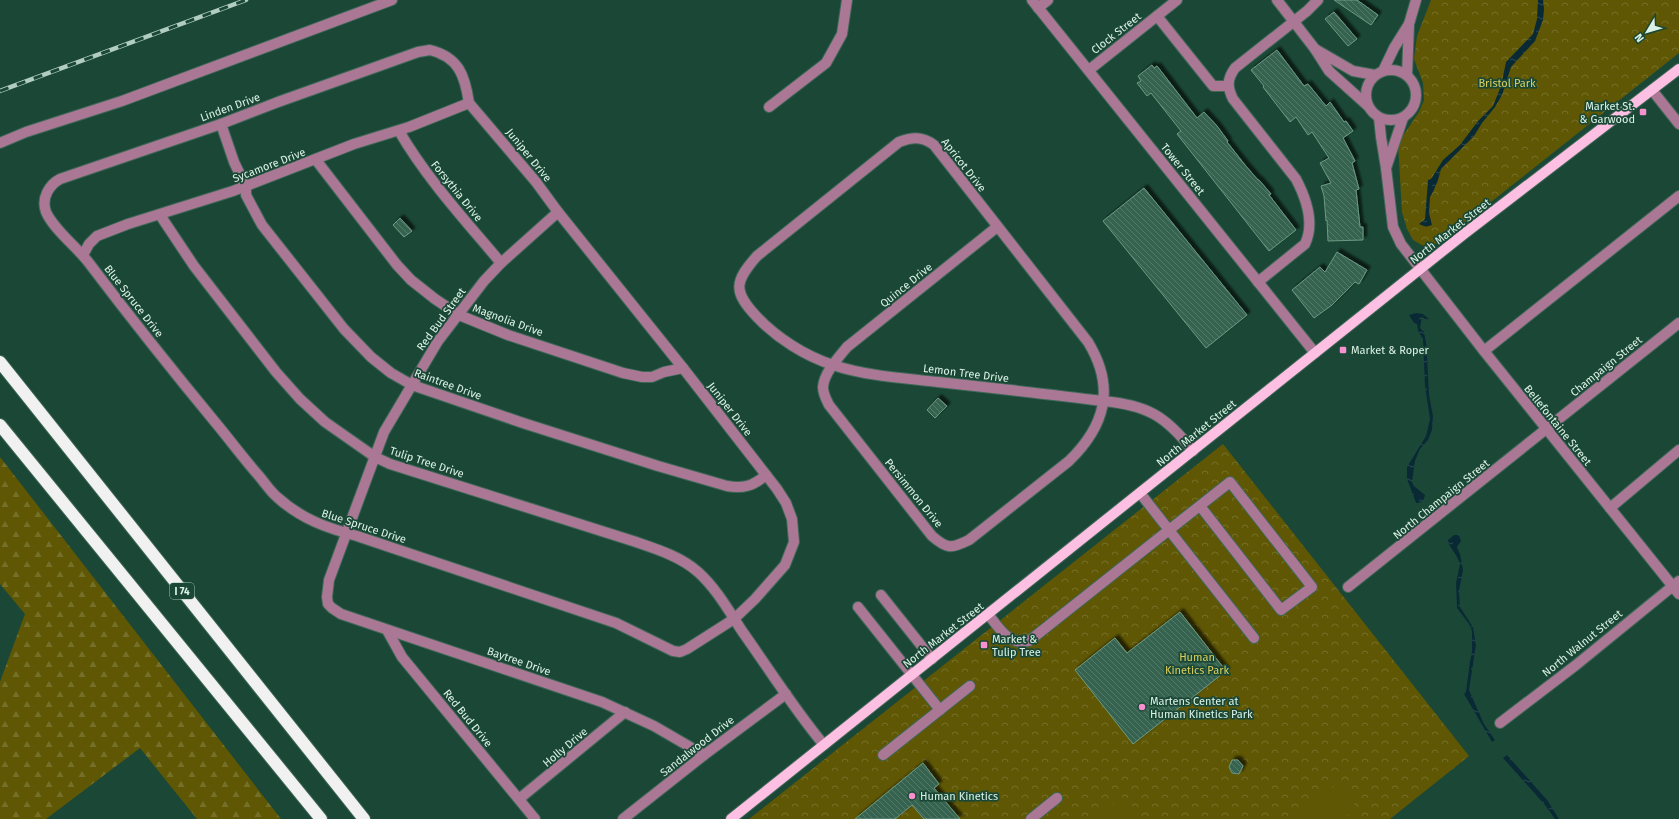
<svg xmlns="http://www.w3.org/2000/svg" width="1679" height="819" viewBox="0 0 1679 819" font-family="'Fira Sans',sans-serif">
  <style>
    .forest { fill: url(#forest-firs) }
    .park { fill: url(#park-crowns) }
    .garden { fill: #5f5704 }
    .water { fill: url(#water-ripples) }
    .building { fill: url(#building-back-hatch); stroke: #6c9a84; filter: url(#shadow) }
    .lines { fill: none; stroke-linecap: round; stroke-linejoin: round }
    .minor-casing { stroke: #3e6756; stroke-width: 12 }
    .major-casing { stroke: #3e6756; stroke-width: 12 }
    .highway-casing { stroke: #3e6756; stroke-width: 14 }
    .minor { stroke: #aa7895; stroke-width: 10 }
    .major { stroke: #fdbfe2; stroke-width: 10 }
    .highway { stroke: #f1f1f1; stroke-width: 12 }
    .rail-casing { stroke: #b1cdc0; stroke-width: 4.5 }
    .rail { stroke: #1b4836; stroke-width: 3; stroke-dasharray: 9; stroke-linecap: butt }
    .poi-dot { fill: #f790cf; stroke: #1b4836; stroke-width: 1.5 }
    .labels { text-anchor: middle; stroke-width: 3.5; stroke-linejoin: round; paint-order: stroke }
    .shield { fill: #1b4836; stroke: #a1c0b2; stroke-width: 1 }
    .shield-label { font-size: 10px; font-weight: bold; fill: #dbf3e7 }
    .street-label { font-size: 11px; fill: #dbf3e7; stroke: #1b4836 }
    .park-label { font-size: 11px; fill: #dbd05e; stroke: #1b4836 }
    .poi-label { font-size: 11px; fill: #dbf3e7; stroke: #1b4836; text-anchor: start }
  </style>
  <defs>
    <pattern id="forest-firs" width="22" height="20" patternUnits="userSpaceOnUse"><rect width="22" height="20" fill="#5f5704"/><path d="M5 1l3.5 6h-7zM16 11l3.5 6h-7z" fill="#757029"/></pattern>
    <pattern id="park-crowns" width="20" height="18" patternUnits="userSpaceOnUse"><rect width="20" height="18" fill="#5f5704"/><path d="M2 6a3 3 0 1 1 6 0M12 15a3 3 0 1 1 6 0" fill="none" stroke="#757029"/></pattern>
    <pattern id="water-ripples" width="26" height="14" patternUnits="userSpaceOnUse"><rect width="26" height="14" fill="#092a35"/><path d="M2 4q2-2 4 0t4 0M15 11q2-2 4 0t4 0" fill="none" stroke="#2c4952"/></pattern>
    <pattern id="building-back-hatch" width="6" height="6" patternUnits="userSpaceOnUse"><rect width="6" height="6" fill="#36634f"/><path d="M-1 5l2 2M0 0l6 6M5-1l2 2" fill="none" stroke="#527a68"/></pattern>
    <filter id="shadow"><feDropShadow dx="3.5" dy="-3.5" stdDeviation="1" flood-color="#0009"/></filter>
  </defs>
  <rect width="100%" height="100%" fill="#1b4836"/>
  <!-- forest -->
  <polygon class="forest" points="0,457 281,819 197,819 140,748 46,819 0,819 0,682 25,614 0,584"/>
  <!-- park -->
  <g class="park">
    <polygon points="1431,0 1679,0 1679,53 1439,243 1427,248 1413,240 1407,229 1402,212 1398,143 1419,112 1424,100 1423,83 1414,59 1417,36"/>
    <polygon points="1223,444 1469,756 1390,819 749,819"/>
  </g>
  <!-- garden -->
  <g class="garden">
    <polygon points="1338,783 1357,808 1343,819 1297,819 1295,817"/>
    <polygon points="1124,796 1142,819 1095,819"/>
  </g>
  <!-- water -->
  <g class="water">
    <path d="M1538,0H1543L1544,9L1543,20L1535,41L1511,67L1502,95L1495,107L1482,123L1474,136L1441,169L1438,180L1433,192L1430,197L1429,213L1432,225C1427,227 1425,227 1419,224L1425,219L1428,180L1431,179L1443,160L1460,145L1478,121L1493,106L1501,86L1506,62L1533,34L1537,19Z"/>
    <path d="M1416,313L1423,314L1429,319L1426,320L1422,317L1420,328L1424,332L1428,353L1427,356L1429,395L1433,416L1432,430L1428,440L1420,449L1415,461L1412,482L1414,486L1425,495C1424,501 1421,503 1416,503L1407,479V467L1426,436L1430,419L1425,386L1423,339L1418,331L1417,324L1414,323L1409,315Z"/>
    <polygon points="1454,535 1459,535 1461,541 1457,547 1460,554 1463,570 1459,591 1460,607 1473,627 1476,645 1469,690 1484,724 1495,740 1492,742 1464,694 1466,692 1470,661 1472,652 1472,631 1469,624 1457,608 1456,583 1460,564 1457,557 1448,543 1448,540"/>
    <polygon points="1507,755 1548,801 1559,819 1555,819 1545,805 1503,758"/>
  </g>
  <!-- building -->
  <g class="building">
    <polygon points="1334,0 1357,0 1378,15 1371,25"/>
    <polygon points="1334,12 1357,39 1348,46 1325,19"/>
    <polygon points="1277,50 1304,86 1308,84 1326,106 1330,102 1344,122 1346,121 1353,131 1343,138 1355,161 1352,163 1359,189 1356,190 1360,227 1363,227 1363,240 1328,241 1327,220 1326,221 1324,196 1321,186 1331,183 1320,163 1329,158 1312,132 1308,135 1296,117 1290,122 1263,87 1264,86 1251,70"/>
    <polygon points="1152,65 1154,68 1157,66 1197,118 1204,112 1217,126 1228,141 1227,142 1245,165 1258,180 1259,180 1271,194 1269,195 1296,230 1269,251 1177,134 1181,131 1151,93 1147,96 1137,83 1141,81 1138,76"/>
    <polygon points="1144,188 1247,315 1206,348 1103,221"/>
    <polygon points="400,218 412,231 404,237 393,225"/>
    <polygon points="1337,252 1367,270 1359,284 1355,282 1332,305 1314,318 1292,290 1320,267 1325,272"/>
    <polygon points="938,398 947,406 935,418 927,410"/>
    <polygon points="1180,612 1226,671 1133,744 1075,670 1115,638 1127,653"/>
    <polygon points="1232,760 1238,760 1243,766 1239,774 1232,773 1229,767"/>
    <polygon points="923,763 939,784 934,788 960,819 924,819 912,805 895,819 855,819"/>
  </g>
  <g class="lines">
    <defs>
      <g id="minor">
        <polyline points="1032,0 1315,353"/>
        <polyline points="1277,0 1315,49"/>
        <polyline points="1038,8 1048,0"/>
        <polyline points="1157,16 1213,86 1228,86"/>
        <polyline points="1409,24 1416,0"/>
        <path d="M430,50C459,57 465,76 469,103L536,182L558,212L683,368L777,489L786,503L792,519L794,542L785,565L755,599L734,619L687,649L680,652L673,651L616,623L357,536C327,528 301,519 277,497C270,491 265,483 259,476C244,459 230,440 215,422C172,370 130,317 89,263C77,247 54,230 46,212C41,198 49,185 60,179L221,124L278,102L418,52Z"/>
        <circle cx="1391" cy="95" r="25"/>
        <polyline points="1089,70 1177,0"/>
        <polyline points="1383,71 1394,48 1409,24 1407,75"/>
        <polyline points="1652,90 1679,124"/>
        <polyline points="1368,106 1329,71 1315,49 1353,71 1375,75"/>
        <polyline points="769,107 826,63 842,34 847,0"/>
        <polyline points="1379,118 1381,137 1386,168 1403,118"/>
        <path d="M221,124L234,162L246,187V195L262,225L344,329L371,357L391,373L412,385L523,423L658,466L727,486C743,489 753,486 766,475"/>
        <path d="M399,131C427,179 465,220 501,263"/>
        <polyline points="0,143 26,132 122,101 392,0"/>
        <polyline points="316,160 397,265 411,280 435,299 459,315 508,335 623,373 642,377 652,377 664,372 683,368"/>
        <polyline points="1386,168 1393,227 1401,244 1484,351 1679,594"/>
        <polyline points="558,212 501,263 484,281 438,341 384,432 329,580 327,597 328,604 332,608 341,614 602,702 654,726 704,755"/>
        <path d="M160,215L194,266L276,372L300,399L325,422L375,457L390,464L633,541C656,549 680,556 698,572C716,588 729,611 742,631C769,669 794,709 824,745"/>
        <path d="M997,227L847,347C838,358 824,373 823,387C823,394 826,399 829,405L932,536C947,549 951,549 969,540L1069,461C1105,426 1116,388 1088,342L934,145C922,136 912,137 899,142L757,256C735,281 732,291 757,317C777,338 805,356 833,365C866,376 903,378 938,382C993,388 1048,394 1103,401C1147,405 1166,416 1193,451"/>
        <polyline points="83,255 89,244 97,236 128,224 233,191 354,144 409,127 469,103"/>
        <path d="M1258,282L1305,244C1315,223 1306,198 1296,179L1233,99C1227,87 1227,79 1235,68L1307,11L1318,0"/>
        <polyline points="1484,351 1679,196"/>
        <polyline points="1140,493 1169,530 1230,482 1312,587 1281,610 1200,506"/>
        <polyline points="1610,508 1679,450"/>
        <polyline points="1348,587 1679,323"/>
        <polyline points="881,595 932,659"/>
        <polyline points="858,607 940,710"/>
        <path d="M988,614C999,628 1009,646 1029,641L1169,530L1254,638"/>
        <polyline points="387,630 402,657 535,819"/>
        <polyline points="1500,723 1576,665 1679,581"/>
        <polyline points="883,755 970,686"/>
        <polyline points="519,799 625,712"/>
        <polyline points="623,819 704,755 786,694"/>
        <polyline points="1031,819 1057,798"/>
      </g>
      <polyline id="major" points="731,819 1464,234 1679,69"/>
      <g id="highway">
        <polyline points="0,362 364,819"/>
        <polyline points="0,425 321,819"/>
      </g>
    </defs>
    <!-- minor casing -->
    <use href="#minor" class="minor-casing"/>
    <!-- major casing -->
    <use href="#major" class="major-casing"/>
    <!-- highway casing -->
    <use href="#highway" class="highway-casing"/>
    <!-- minor -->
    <use href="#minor" class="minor"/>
    <!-- major -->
    <use href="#major" class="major"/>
    <!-- highway -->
    <use href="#highway" class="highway"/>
    <defs>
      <polyline id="rail" points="0,91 246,0"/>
    </defs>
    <!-- rail casing -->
    <use href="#rail" class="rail-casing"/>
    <!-- rail -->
    <use href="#rail" class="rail"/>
  </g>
  <!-- markers -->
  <g class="poi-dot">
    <rect x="1639" y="108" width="8" height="8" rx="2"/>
    <rect x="1339" y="346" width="8" height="8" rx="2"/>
    <rect x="980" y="641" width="8" height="8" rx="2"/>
    <circle cx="1142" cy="707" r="4"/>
    <circle cx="912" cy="796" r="4"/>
  </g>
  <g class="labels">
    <!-- shield labels -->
    <rect class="shield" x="170" y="583" width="24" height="16" rx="3"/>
    <g class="shield-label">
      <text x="182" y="595">I 74</text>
    </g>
    <!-- street labels -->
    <g class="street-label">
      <text transform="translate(1116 33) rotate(-38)" y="4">Clock Street</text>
      <text transform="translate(230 107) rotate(-20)" y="4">Linden Drive</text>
      <text transform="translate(529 155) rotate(51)" y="4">Juniper Drive</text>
      <text transform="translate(269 165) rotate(-21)" y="4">Sycamore Drive</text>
      <text transform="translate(964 165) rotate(52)" y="4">Apricot Drive</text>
      <text transform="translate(1183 169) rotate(51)" y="4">Tower Street</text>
      <text transform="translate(457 191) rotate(51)" y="4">Forsythia Drive</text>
      <text transform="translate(1450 231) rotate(-38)" y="4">North Market Street</text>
      <text transform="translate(906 285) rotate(-39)" y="4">Quince Drive</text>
      <text transform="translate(134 301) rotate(52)" y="4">Blue Spruce Drive</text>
      <text transform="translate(441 319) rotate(-54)" y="4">Red Bud Street</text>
      <text transform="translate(508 320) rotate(20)" y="4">Magnolia Drive</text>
      <text transform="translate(1606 366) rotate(-39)" y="4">Champaign Street</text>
      <text transform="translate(966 373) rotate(7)" y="4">Lemon Tree Drive</text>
      <text transform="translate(448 384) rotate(20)" y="4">Raintree Drive</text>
      <text transform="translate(730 409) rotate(52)" y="4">Juniper Drive</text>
      <text transform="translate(1558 425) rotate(51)" y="4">Bellefontaine Street</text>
      <text transform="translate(1196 433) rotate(-39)" y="4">North Market Street</text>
      <text transform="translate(427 462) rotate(18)" y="4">Tulip Tree Drive</text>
      <text transform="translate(914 493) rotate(51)" y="4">Persimmon Drive</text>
      <text transform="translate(1441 499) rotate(-39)" y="4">North Champaign Street</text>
      <text transform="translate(364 526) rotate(18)" y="4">Blue Spruce Drive</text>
      <text transform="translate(943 635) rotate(-38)" y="4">North Market Street</text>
      <text transform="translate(1582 643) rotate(-39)" y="4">North Walnut Street</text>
      <text transform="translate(519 661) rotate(19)" y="4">Baytree Drive</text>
      <text transform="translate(468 718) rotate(51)" y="4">Red Bud Drive</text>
      <text transform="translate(697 746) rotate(-38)" y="4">Sandalwood Drive</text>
      <text transform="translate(565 747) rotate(-40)" y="4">Holly Drive</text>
    </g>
    <!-- park labels -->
    <g class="park-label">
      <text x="1507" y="87">Bristol Park</text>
      <text x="1197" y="661">Human<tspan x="1197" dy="13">Kinetics Park</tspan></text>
    </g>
    <!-- poi labels -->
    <g class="poi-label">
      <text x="1635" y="110" text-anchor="end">Market St.<tspan x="1635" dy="13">&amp; Garwood</tspan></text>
      <text x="1351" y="354">Market &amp; Roper</text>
      <text x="992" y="643">Market &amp;<tspan x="992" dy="13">Tulip Tree</tspan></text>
      <text x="1150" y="705">Martens Center at<tspan x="1150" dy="13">Human Kinetics Park</tspan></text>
      <text x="920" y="800">Human Kinetics</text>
    </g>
  </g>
  <!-- north arrow -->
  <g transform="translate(1647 32) rotate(232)" stroke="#1b4836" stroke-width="3" paint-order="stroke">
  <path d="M0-3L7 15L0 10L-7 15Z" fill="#dbf3e7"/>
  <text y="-6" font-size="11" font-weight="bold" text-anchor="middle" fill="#dbf3e7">N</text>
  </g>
</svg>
